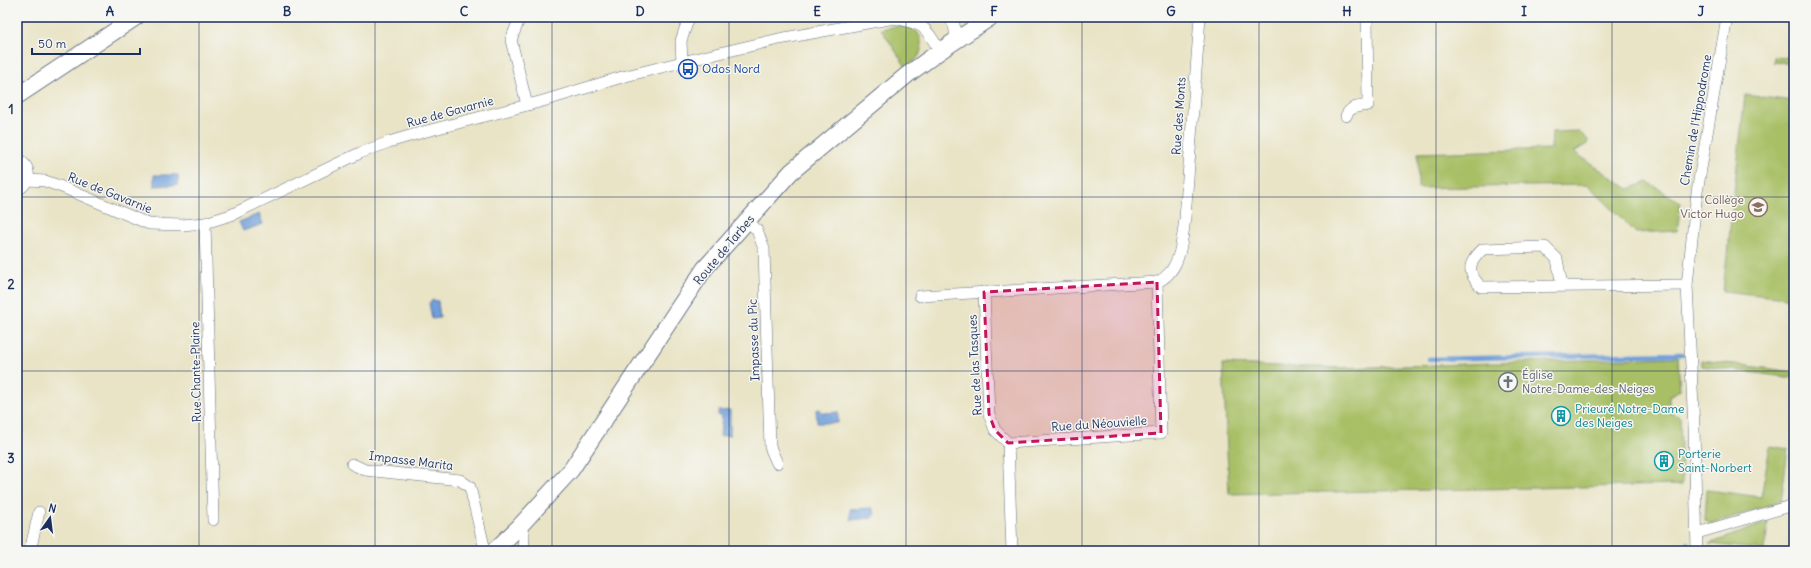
<svg xmlns="http://www.w3.org/2000/svg" width="1811" height="568" viewBox="0 0 1811 568" font-family="Delius,sans-serif">
  <style>
    .green { fill: #a8bf65; stroke: #627762 }
    .water { fill: #709fd9; stroke: #46679c }
    .lines { fill: none; stroke-linecap: round; stroke-linejoin: round }
    .stream { stroke: #709fd9; stroke-width: 4.5 }
    .street-casing { stroke: #636e82; stroke-width: 12 }
    .secondary-casing { stroke: #636e82; stroke-width: 18 }
    .street { stroke: #fff; stroke-width: 11 }
    .secondary { stroke: #fff; stroke-width: 16 }
    .marked { fill: #c2185b; fill-opacity: 0.2; stroke: #c2185b; stroke-width: 3; stroke-dasharray: 8 5; stroke-linejoin: round }
    .grid { fill: none; stroke: #1b2f5e; stroke-width: 1; stroke-opacity: 0.55 }
    .labels { text-anchor: middle; stroke-width: 3; stroke-linejoin: round; paint-order: stroke }
    .transit-label { font-size: 12px; fill: #164399; stroke: #f6f6f2; text-anchor: start }
    .street-label { font-size: 12px; fill: #1b2f5e; stroke: #f6f6f2 }
    .education-label { font-size: 12px; fill: #785e54; stroke: #f6f6f2; text-anchor: end }
    .worship-label { font-size: 12px; fill: #5b616d; stroke: #f6f6f2; text-anchor: start }
    .culture-label { font-size: 12px; fill: #0d838f; stroke: #f6f6f2; text-anchor: start }
    .neatline { fill: none; stroke: #1b2f5e; stroke-width: 1.5 }
    .grid-label { font-size: 13px; text-anchor: middle; font-weight: bold; fill: #1b2f5e }
  </style>
  <rect width="100%" height="100%" fill="#f6f6f2"/>
  <filter id="ink" filterUnits="userSpaceOnUse"><feTurbulence type="fractalNoise" baseFrequency=".025" numOctaves="2"/><feDisplacementMap in="SourceGraphic" scale="8" xChannelSelector="R" yChannelSelector="G"/><feConvolveMatrix kernelMatrix="1 2 1 2 8 2 1 2 1" color-interpolation-filters="sRGB"/></filter>
  <filter id="wash" filterUnits="userSpaceOnUse"><feTurbulence type="fractalNoise" baseFrequency=".012" numOctaves="4" result="noise"/><feDisplacementMap in="SourceGraphic" scale="16" xChannelSelector="R" yChannelSelector="G"/><feGaussianBlur stdDeviation="0.9" result="paint"/><feColorMatrix in="noise" values="0 0 0 0 0 0 0 0 0 0 0 0 0 0 0 0 0 1.4 0 .05"/><feComposite in="paint" operator="in"/></filter>
  <g filter="url(#wash)">
    <rect width="100%" height="100%" fill="#e9e4c6"/>
    <!-- green -->
    <g class="green">
      <path d="M896,26C909,26 922,29 921,45C921,50 921,53 918,57C915,61 910,64 906,67L881,29Z"/>
      <polygon points="1774,57 1794,59 1794,64 1773,62"/>
      <polygon points="1745,95 1794,101 1794,299 1723,291"/>
      <polygon points="1578,131 1588,140 1587,144 1574,152 1629,189 1648,182 1681,203 1677,231 1636,233 1588,185 1418,188 1418,153 1551,149 1552,132"/>
      <polygon points="1678,357 1680,390 1669,396 1669,412 1680,417 1682,485 1229,494 1223,364 1343,368"/>
      <polygon points="1702,360 1794,372 1794,378 1702,366"/>
      <polygon points="1770,446 1788,449 1781,502 1710,524 1705,520 1707,490 1761,497"/>
      <polygon points="1768,522 1765,550 1709,544"/>
    </g>
    <!-- water -->
    <g class="water">
      <polygon points="154,175 178,175 178,185 154,186"/>
      <polygon points="259,214 263,224 243,231 239,222"/>
      <polygon points="433,300 438,301 440,318 432,319 429,303"/>
      <polygon points="820,409 823,413 838,412 838,423 817,423 816,410"/>
      <polygon points="730,410 730,435 720,436 722,415 718,415 718,411"/>
      <polygon points="872,508 875,513 872,518 851,520 850,509"/>
    </g>
    <g class="lines">
      <!-- stream -->
      <g class="stream">
        <polyline points="1429,359 1682,354"/>
        <polyline points="1688,551 1688,543"/>
      </g>
    </g>
  </g>
  <g filter="url(#ink)">
    <g class="lines">
      <defs>
        <g id="street">
          <polyline points="520,17 511,40 527,105"/>
          <path d="M948,17C956,23 956,32 955,40"/>
          <path d="M894,18C924,24 924,25 940,51"/>
          <polyline points="682,62 681,41 689,17"/>
          <path d="M1346,116C1350,106 1358,107 1368,105L1367,17"/>
          <path d="M17,159C32,165 32,183 17,190"/>
          <polyline points="28,180 45,181 62,187 149,224 182,225 205,223 231,215 360,153 389,142 423,132 543,101 622,77 682,62 779,39 900,17"/>
          <polyline points="748,221 757,230 764,249 770,447 777,463"/>
          <polyline points="205,223 213,520"/>
          <path d="M1562,286L1557,259L1545,247L1483,249C1468,263 1466,271 1481,287L1687,285"/>
          <polyline points="984,292 989,414 995,430 1008,443 1012,551"/>
          <path d="M920,296L1157,282C1181,272 1182,240 1185,218L1200,17"/>
          <polyline points="1008,443 1161,433 1157,282"/>
          <polyline points="352,464 365,470 460,480 470,487 484,546 488,551"/>
          <polyline points="519,527 524,535 523,551"/>
          <polyline points="1697,533 1794,505"/>
          <polyline points="30,551 39,512"/>
          <polyline points="1697,551 1694,428 1687,285 1697,192 1727,17"/>
        </g>
        <g id="secondary">
          <polyline points="17,96 136,17"/>
          <polyline points="494,551 519,527 571,470 705,268 791,172 907,75 940,51 991,17"/>
        </g>
      </defs>
      <!-- street casing -->
      <use href="#street" class="street-casing"/>
      <!-- secondary casing -->
      <use href="#secondary" class="secondary-casing"/>
      <!-- street -->
      <use href="#street" class="street"/>
      <!-- secondary -->
      <use href="#secondary" class="secondary"/>
    </g>
  </g>
  <!-- marked area -->
  <path class="marked" d="M1157,282L1161,433L1008,443L995,430L989,414L984,292Z"/>
  <!-- grid -->
  <path class="grid" d="M199,17V551M375,17V551M552,17V551M729,17V551M906,17V551M1082,17V551M1259,17V551M1436,17V551M1612,17V551M17,197H1794M17,371H1794"/>
  <!-- icons -->
  <defs>
    <symbol id="bus-ring" viewBox="-11 -11 22 22"><circle r="9.5" fill="#f6f6f2" stroke="#1a4fb4" stroke-width="1.5"/><path d="M-5-6H5V4H4V6H2V4H-2V6H-4V4H-5ZM-3.5-4V0h7V-4ZM-3.5 1.2v1.5H-2V1.2ZM2 1.2v1.5H3.5V1.2Z" fill="#1a4fb4"/></symbol>
    <symbol id="school-ring" viewBox="-11 -11 22 22"><circle r="9.5" fill="#f6f6f2" stroke="#8d6e63" stroke-width="1.5"/><path d="M0-5L7-2L0 1L-7-2ZM-4 1L0 2.5L4 1V4Q0 6-4 4Z" fill="#8d6e63"/></symbol>
    <symbol id="church-ring" viewBox="-11 -11 22 22"><circle r="9.5" fill="#f6f6f2" stroke="#6b7280" stroke-width="1.5"/><path d="M-1.2-6h2.4v3.5h3.3v2.4h-3.3V6h-2.4V-.1h-3.3v-2.4h3.3Z" fill="#6b7280"/></symbol>
    <symbol id="building-ring" viewBox="-11 -11 22 22"><circle r="9.5" fill="#f6f6f2" stroke="#0f9aa8" stroke-width="1.5"/><path d="M-4-6H4V6H1V3H-1V6H-4ZM-2.5-4.3h1.7v1.8h-1.7ZM.8-4.3h1.7v1.8H.8ZM-2.5-1h1.7V.8h-1.7ZM.8-1h1.7V.8H.8Z" fill="#0f9aa8"/></symbol>
  </defs>
  <g fill-rule="evenodd">
    <use href="#bus-ring" x="677" y="58" width="22" height="22"/>
    <use href="#school-ring" x="1747" y="196" width="22" height="22"/>
    <use href="#church-ring" x="1497" y="371" width="22" height="22"/>
    <use href="#building-ring" x="1550" y="405" width="22" height="22"/>
    <use href="#building-ring" x="1653" y="450" width="22" height="22"/>
  </g>
  <g class="labels">
    <!-- transit labels -->
    <g class="transit-label">
      <text x="702" y="73">Odos Nord</text>
    </g>
    <!-- street labels -->
    <g class="street-label">
      <text transform="translate(450 112) rotate(-15)" y="4">Rue de Gavarnie</text>
      <text transform="translate(1179 116) rotate(-86)" y="4">Rue des Monts</text>
      <text transform="translate(1696 120) rotate(-80)" y="4">Chemin de l'Hippodrome</text>
      <text transform="translate(110 193) rotate(22)" y="4">Rue de Gavarnie</text>
      <text transform="translate(724 250) rotate(-50)" y="4">Route de Tarbes</text>
      <text transform="translate(754 340) rotate(-92)" y="4">Impasse du Pic</text>
      <text transform="translate(975 365) rotate(-93)" y="4">Rue de las Tasques</text>
      <text transform="translate(196 372) rotate(-91)" y="4">Rue Chante-Plaine</text>
      <text transform="translate(1099 424) rotate(-4)" y="4">Rue du Néouvielle</text>
      <text transform="translate(411 461) rotate(7)" y="4">Impasse Marita</text>
    </g>
    <!-- education labels -->
    <g class="education-label">
      <text x="1744" y="204">Collège<tspan x="1744" dy="14">Victor Hugo</tspan></text>
    </g>
    <!-- worship labels -->
    <g class="worship-label">
      <text x="1522" y="379">Église<tspan x="1522" dy="14">Notre-Dame-des-Neiges</tspan></text>
    </g>
    <!-- culture labels -->
    <g class="culture-label">
      <text x="1575" y="413">Prieuré Notre-Dame<tspan x="1575" dy="14">des Neiges</tspan></text>
      <text x="1678" y="458">Porterie<tspan x="1678" dy="14">Saint-Norbert</tspan></text>
    </g>
  </g>
  <!-- margin -->
  <rect width="1811" height="568" fill="none" stroke="#f6f6f2" stroke-width="44"/>
  <!-- north arrow -->
  <g transform="translate(50 518) rotate(14)" stroke="#f6f6f2" stroke-width="3" paint-order="stroke">
  <path d="M0-3L7 15L0 10L-7 15Z" fill="#1b2f5e"/>
  <text y="-6" font-size="11" font-weight="bold" text-anchor="middle" fill="#1b2f5e">N</text>
  </g>
  <!-- scale -->
  <path d="M32 48v6h108v-6" fill="none" stroke="#1b2f5e" stroke-width="2"/>
  <text x="38" y="48" font-size="12" fill="#1b2f5e" stroke="#f6f6f2" stroke-width="3" paint-order="stroke">50 m</text>
  <rect x="22" y="22" width="1767" height="524" class="neatline"/>
  <g class="grid-label">
    <text x="110" y="16">A</text>
    <text x="287" y="16">B</text>
    <text x="464" y="16">C</text>
    <text x="640" y="16">D</text>
    <text x="817" y="16">E</text>
    <text x="994" y="16">F</text>
    <text x="1171" y="16">G</text>
    <text x="1347" y="16">H</text>
    <text x="1524" y="16">I</text>
    <text x="1701" y="16">J</text>
    <text x="11" y="114">1</text>
    <text x="11" y="289">2</text>
    <text x="11" y="463">3</text>
  </g>
</svg>
